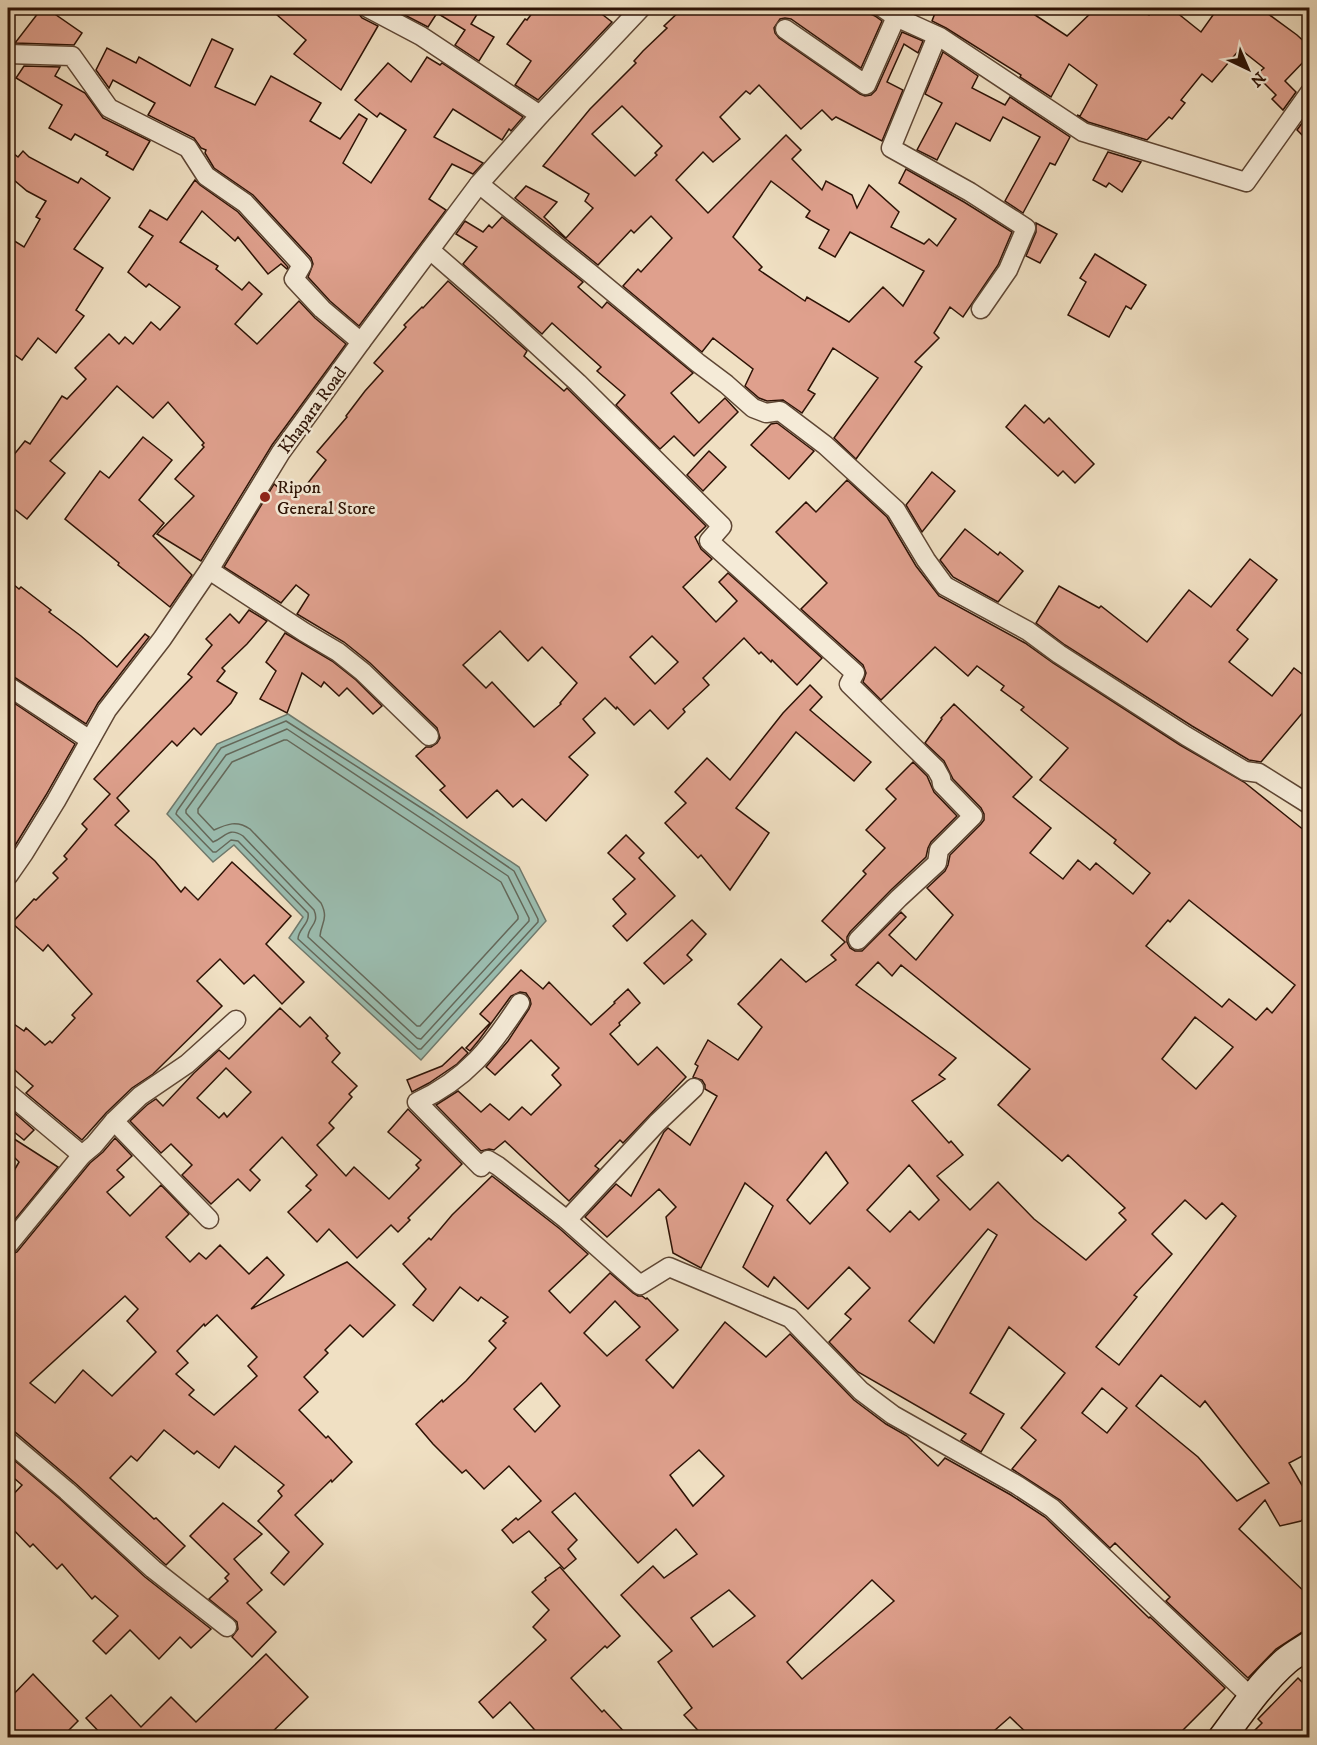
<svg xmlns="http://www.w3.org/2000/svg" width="1317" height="1745" viewBox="0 0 1317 1745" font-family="'IM FELL DW Pica',serif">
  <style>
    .water { fill: #9bbdb0; stroke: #6f796c; stroke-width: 1.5 }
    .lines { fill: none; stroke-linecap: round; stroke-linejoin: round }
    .shore { stroke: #64685a; stroke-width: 1.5 }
    .building { fill: #dfa08d; stroke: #2d1205; stroke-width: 1.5; fill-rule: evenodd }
    .street-casing { stroke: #5e4634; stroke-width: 21 }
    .secondary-casing { stroke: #2d1205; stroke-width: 30 }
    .street { stroke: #f5ebd8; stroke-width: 18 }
    .secondary { stroke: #f5ebd8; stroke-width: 27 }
    .poi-dot { fill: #8f2418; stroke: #f5ebd8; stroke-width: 2 }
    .labels { text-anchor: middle; stroke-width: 5; stroke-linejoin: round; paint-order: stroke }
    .street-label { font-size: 18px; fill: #2d1205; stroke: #f5ebd8 }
    .poi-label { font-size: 18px; fill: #2d1205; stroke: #f5ebd8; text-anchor: start }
  </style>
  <rect width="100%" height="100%" fill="#f0e0c3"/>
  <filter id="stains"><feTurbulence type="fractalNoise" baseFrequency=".00333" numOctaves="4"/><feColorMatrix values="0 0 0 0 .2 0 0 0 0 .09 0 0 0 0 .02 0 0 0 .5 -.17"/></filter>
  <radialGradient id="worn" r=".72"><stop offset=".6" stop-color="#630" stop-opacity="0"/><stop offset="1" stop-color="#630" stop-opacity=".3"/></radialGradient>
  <!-- water -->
  <polygon class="water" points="288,714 519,867 546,921 421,1060 289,938 303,917 234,845 213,862 167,814 217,744"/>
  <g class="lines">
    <!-- shore -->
    <g class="shore">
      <path d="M286,721L434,816L514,871L538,919V922L421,1049H418L298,939C298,929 310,924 308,913L238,841L231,840L216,852H213L176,814L177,811L221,748Z"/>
      <path d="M287,729L508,876L529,918V921L421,1039L417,1038L308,937C308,926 320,924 314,910L243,836C228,826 225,838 213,842L186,813V810L226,755Z"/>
      <path d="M284,740H287L501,882L518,916V919L420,1026H417L320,936C321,923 329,919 321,903L250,829C237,820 227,824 214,830L198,813V809L232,762Z"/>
    </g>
  </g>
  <!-- building -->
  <g class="building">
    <polygon points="42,8 46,8 82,33 74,45 15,43"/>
    <polygon points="269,8 357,8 358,13 362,18 378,26 341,90 294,54 306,40"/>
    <polygon points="391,8 481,8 471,24 494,37 479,61 455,45 465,30 437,13 428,27"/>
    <polygon points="536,8 594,8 612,22 538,100 515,85 531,61 507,44 525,19 527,20"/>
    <path d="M683,8H858L875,16L882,21L861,68L791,19L785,18L780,19L774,28L775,33L779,38L860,94L865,96L871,95L876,90L902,32L923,41L918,53L904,44L887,82L903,90L882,141L836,117L832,120L822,110L801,129L759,85L750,94L746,91L720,117L740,139L713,162L703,152L676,180L708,213L786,135L801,150L792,159L822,190L826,181L852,195L857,208L869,185L899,212L891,227L924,244L929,239L937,246L956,219L899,183L906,169L964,202L1012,232L998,265L963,317L950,307L934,333L939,338L915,362L922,367L856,459L834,438L878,378L833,348L808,390L815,394L802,413L783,400L767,401L759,398L745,386L753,369L713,338L702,352L623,286L638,269L641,272L672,238L651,216L634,233L631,230L598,265L515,198L526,186L557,202L544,217L566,238L593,208L585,201L589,194L543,166L590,109L636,63L634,61L643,51L667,28L664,26ZM622,106L662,146L655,153L657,155L635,176L592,134ZM771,181L810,211L806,217L829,230L819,248L835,257L850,232L924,271L903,306L883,287L849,322L807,297L805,301L759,270L762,267L733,237Z"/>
    <polygon points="937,8 1041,8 1035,15 1067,36 1096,8 1137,8 1149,15 1155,8 1171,8 1201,32 1218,8 1260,8 1297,35 1310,47 1310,55 1285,81 1296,92 1283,110 1272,99 1276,95 1256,75 1264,68 1240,49 1212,82 1202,74 1181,100 1185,103 1172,119 1169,117 1147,140 1088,122 1077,115 1080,116 1097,85 1069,64 1051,97 1020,77 1021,75 946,28 932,21"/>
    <polygon points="212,39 233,49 215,87 255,105 271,76 321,103 310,121 340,139 359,114 367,119 343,163 371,183 406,130 380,113 377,117 355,100 388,63 411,82 427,57 440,65 442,63 523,117 511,131 509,129 502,140 453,109 434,137 483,163 473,174 452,164 429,199 446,210 359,326 330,301 308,277 313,264 311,258 253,195 214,168 205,153 206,150 201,148 194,138 148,115 155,103 113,80 109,88 96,70 107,48 136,63 139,57 190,86"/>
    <polygon points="943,52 978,76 972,88 1005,105 1010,97 1070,137 1055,165 1050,163 1023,213 1005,201 1040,137 1003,117 990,141 956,123 937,160 917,150 942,103 925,94"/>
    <polygon points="24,66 60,67 55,76 85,93 103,118 150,141 133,170 106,155 108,152 75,134 71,140 49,128 62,105 16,78"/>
    <polygon points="1310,112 1310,143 1297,130"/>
    <polygon points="8,149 18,157 23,151 29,157 78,183 81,178 110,198 74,249 103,268 76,310 84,316 56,353 38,338 22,360 8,350 8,249 13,240 24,247 40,219 36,217 46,201 27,191 8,175"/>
    <polygon points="1108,152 1141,162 1122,192 1109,183 1106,187 1093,180"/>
    <polygon points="195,180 200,185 238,212 288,267 287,269 281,264 268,274 238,237 235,241 202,211 180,242 218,266 216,269 242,290 249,282 262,294 235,324 257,344 299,301 315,318 346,344 272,445 201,561 157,534 194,496 175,479 204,447 202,445 204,443 168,402 153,418 117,386 50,461 65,473 27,519 8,504 8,462 25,441 30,444 62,396 67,399 86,379 75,368 109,334 119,344 125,337 133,344 151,322 160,330 180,307 149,284 146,287 128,272 153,236 139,227 150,210 167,220"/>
    <polygon points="502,217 583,282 578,287 602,308 607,302 693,373 671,393 699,423 725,398 738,412 694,456 674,436 660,449 616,405 625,395 597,371 601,367 552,323 542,334 463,264 477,247 456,234 465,221 483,232 489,225 492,228"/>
    <polygon points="1036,223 1057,234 1040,263 1026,256 1036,232"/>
    <polygon points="1095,254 1146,285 1131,309 1126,306 1109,337 1068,315 1086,282 1080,278"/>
    <path d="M448,281L527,351L524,356L564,391L567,388L570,391L706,526L695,537L701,549L712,559L683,587L716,622L737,601L719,582L728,573L822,658L797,685L772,660L771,662L761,652L759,654L744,638L703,678L709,685L683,709L685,712L668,729L650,710L634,725L617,707L616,709L605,698L583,719L595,733L569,757L588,775L546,821L522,799L513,807L497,790L467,818L440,790L445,786L416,756L426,747H431L437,743L440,738L437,728L370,663L344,642L297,614L309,595L296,585L281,603L224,567L274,484L287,495L290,492L297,497L326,460L317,452L347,417L346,416L365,391L383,371L374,363L406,327L404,325L422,307L423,308ZM500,631L528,661L542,647L577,683L560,703L561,704L534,727L492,682L486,688L463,665ZM652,636L678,662L655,684L630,657Z"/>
    <polygon points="1025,405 1044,423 1049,418 1094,464 1075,483 1063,471 1058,476 1006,427"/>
    <polygon points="777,423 814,451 789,479 751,445 771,424"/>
    <polygon points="143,437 172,460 139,500 164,523 153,536 192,575 170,607 118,565 119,563 65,519 100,471 109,478"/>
    <polygon points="709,451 726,467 703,491 687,475"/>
    <polygon points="932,472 955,491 922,532 906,505"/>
    <path d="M847,480L887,517L916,566L939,596L1025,643L1053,663L1180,745L1244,782L1310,835V1452L1289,1463L1310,1499V1512L1301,1521L1280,1526L1265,1500L1239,1529L1310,1597V1625L1304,1631L1276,1649L1248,1678L1166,1601L1170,1597L1115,1543L1110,1548L1060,1500L1012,1469L1036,1440L1021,1428L1065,1373L1009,1327L970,1393L1004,1414L981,1452L961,1440L966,1434L858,1372L829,1342L851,1319L845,1314L870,1288L849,1267L808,1309L774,1277L768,1287L743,1267L773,1206L745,1183L701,1268L673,1253L666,1217L676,1207L659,1189L607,1237L585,1217L616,1184L631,1196L664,1132L668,1128L690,1145L717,1096L705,1089V1085L702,1080L693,1077L698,1066L695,1064L708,1040L738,1060L762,1027L738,1004L781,959L806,982L836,960L831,955L845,942L822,921L866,874L863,871L885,848L866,830L896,799L886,789L913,762L927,776L934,792L957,816L931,842L928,848L926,857L891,890L850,932L847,937V942L850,948L855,951H862L901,912L906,917L889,935L916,960L953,915L927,888L945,871L948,865L950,855L981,824L984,820V814L981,808L953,779L944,761L925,743L942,719L941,718L954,704L1032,777L1013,797L1051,828L1030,853L1063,879L1078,860L1090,870L1096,863L1133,894L1150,873L1114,843L1116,840L1040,780L1068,748L1021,710L1024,707L1001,690L1004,686L977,666L968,676L935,647L881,700L863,682L866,673L863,665L801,609L827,583L776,532L806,502L816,512ZM1189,900L1295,985L1272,1013L1267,1008L1256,1020L1229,999L1222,1007L1146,946L1168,920L1170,922ZM878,962L892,976L901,965L1030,1069L998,1105L1062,1161L1068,1155L1125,1208L1119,1213L1126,1220L1086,1260L1034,1219L998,1182L970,1210L937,1176L963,1155L951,1141L949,1143L912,1101L945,1079L939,1075L956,1058L856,985ZM1195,1017L1233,1047L1196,1089L1162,1059ZM826,1152L848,1183L810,1224L787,1200ZM909,1165L939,1200L919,1220L910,1211L890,1232L867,1210ZM1185,1200L1206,1219L1222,1203L1236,1216L1119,1365L1096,1347L1137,1297L1134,1295L1172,1254L1152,1234ZM988,1229L997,1235L934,1343L909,1321ZM1161,1375L1200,1407L1205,1401L1269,1483L1237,1501L1198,1457L1136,1406ZM1102,1388L1127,1408L1107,1433L1082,1413Z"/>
    <polygon points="965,529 998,555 1000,552 1023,571 998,602 953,577 940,560"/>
    <polygon points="1250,559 1277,580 1237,630 1248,639 1229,662 1272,696 1294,668 1310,680 1310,704 1261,762 1249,760 1192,726 1065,645 1036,623 1059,586 1099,608 1101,606 1147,642 1189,590 1211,607"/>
    <polygon points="8,580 19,589 21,587 51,610 49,612 81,636 117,667 145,634 149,637 98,703 86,724 14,677 8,675"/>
    <polygon points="249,610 267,621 247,644 222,668 225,671 217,681 237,693 231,703 201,735 194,728 177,746 172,741 117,798 129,811 115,825 155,861 181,892 185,887 198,900 232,862 291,916 266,944 304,982 282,1004 254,975 244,984 220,959 197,981 222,1006 153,1074 132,1088 106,1113 82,1140 26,1093 33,1086 8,1064 8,1020 24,1031 26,1028 45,1045 50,1041 52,1043 75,1018 72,1015 92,994 48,945 43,951 12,923 34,899 36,900 58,878 53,873 67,859 64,856 87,829 82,824 110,794 94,779 192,677 188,674 212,645 206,639 230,614 239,623"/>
    <polygon points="285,633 332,661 356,680 382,706 373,714 347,688 339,696 324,682 321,687 302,673 287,713 260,699 276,671 266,662"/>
    <polygon points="810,685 822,697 810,710 871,762 854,781 796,732 736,808 769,833 730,890 701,855 698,858 665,823 686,803 675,792 707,758 730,780 783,713"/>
    <polygon points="8,699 75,744 46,795 8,857"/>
    <polygon points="626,835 644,853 639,858 675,896 627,941 613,926 626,914 613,899 635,879 608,853"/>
    <polygon points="692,920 706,934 687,955 692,960 664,984 644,963"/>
    <polygon points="521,970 543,989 549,982 591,1025 615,1003 614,1002 628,989 640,1003 619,1023 620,1025 610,1034 638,1065 657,1047 686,1077 623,1143 620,1140 595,1166 599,1169 569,1201 505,1141 494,1150 489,1149 481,1151 436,1105 458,1091 481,1112 490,1104 509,1120 522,1107 531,1115 561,1085 552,1075 559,1068 531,1040 495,1075 486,1067 508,1041 529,1009 531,1004 530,999 526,993 520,992 511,996 479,1040 470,1051 466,1048 490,1023 480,1014"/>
    <path d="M280,1008L300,1027L310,1017L328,1036L326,1038L340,1053L332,1062L357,1086L349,1094L352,1097L329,1123L334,1128L317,1145L346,1176L354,1167L389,1199L419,1168L416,1165L421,1160L388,1132L408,1109L462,1164L408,1218L410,1220L398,1232L391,1225L357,1258L329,1229L317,1242L288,1212L311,1190L306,1186L317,1175L282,1137L250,1170L260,1180L250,1191L238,1179L211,1204L182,1175L192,1165L171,1144L161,1153L130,1121L147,1105L156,1099L163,1106L194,1073L219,1050L229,1059ZM226,1068L251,1092L227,1117L224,1113L219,1118L197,1098Z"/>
    <polygon points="462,1047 468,1053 457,1064 429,1083 412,1092 407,1080 442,1066"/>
    <polygon points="10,1109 34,1130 24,1140 8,1127 8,1112"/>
    <polygon points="8,1135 58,1167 8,1228 8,1181 19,1162 8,1151"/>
    <path d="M115,1138L132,1156L117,1170L124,1177L107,1192L130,1216L161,1185L189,1214L166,1237L190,1262L199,1253L206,1259L220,1245L249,1274L267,1257L284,1275L251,1309L347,1262L395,1305L363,1337L350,1325L325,1350L328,1353L304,1377L318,1392L299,1410L326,1438L328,1436L352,1462L332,1482L331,1480L295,1515L323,1544L284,1585L271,1573L289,1552L258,1521L282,1496L278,1491L284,1485L235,1446L219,1468L197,1451L194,1454L164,1430L137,1461L131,1456L110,1478L154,1519L156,1518L185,1546L166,1565L75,1483L15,1432L8,1430V1256L17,1252L90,1163L103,1152ZM125,1296L138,1309L127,1321L156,1352L112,1396L83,1370L55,1403L30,1383ZM217,1315L257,1357L248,1366L257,1376L214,1415L189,1395L194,1390L176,1374L188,1363L177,1351L204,1324L205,1326Z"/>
    <path d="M492,1176L560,1229L588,1254L549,1291L570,1313L610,1273L633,1293L638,1296H642L646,1299L647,1298L678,1330L646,1360L673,1388L725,1322L766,1357L790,1334L854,1400L886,1424L907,1436L938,1466L945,1458L1011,1495L1045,1517L1149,1618L1150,1617L1225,1688L1176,1737H1031L1010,1717L987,1737H704L684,1715L692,1708L658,1662L672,1651L621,1595L653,1566L664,1578L697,1554L676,1529L638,1563L575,1493L552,1512L577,1540L568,1549L576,1559L564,1569L529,1531L513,1543L502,1530L516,1518L518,1520L541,1501L509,1466L484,1489L466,1470L462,1473L433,1444L416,1424L442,1400L443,1402L466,1381L496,1348L489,1341L506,1323L503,1321L508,1317L481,1297L478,1301L460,1287L433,1321L413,1305L426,1289L403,1264L429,1238L431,1240L452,1215ZM615,1301L640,1327L607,1356L584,1333ZM541,1383L560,1406L535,1432L514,1409ZM699,1450L724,1476L693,1506L670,1475ZM872,1580L894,1601L802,1679L787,1662ZM729,1590L755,1616L713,1647L691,1618Z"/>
    <polygon points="8,1455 60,1499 145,1577 211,1629 191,1648 180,1637 159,1659 130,1630 106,1654 93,1641 118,1616 95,1596 92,1599 62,1564 57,1569 33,1544 30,1547 8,1524 8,1500 22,1485 8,1473"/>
    <polygon points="223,1503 262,1534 234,1559 262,1590 247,1603 276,1632 252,1657 232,1637 238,1629 237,1622 209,1599 228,1581 225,1578 229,1574 190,1536"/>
    <polygon points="560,1567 620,1636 607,1648 605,1646 571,1678 602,1712 604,1710 629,1737 541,1737 510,1702 493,1718 479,1702 546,1640 533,1627 549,1610 532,1592 546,1580 545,1578"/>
    <polygon points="266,1654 308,1697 267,1737 104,1737 86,1718 111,1695 141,1727 171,1697 196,1722"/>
    <polygon points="33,1674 78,1721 62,1737 8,1737 8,1700"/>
    <polygon points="1298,1678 1310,1690 1310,1737 1248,1737 1262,1723 1258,1719"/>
  </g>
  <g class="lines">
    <defs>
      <g id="street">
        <polyline points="368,8 421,36 540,115"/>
        <polyline points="883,8 896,17 940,37 1083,132 1246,182 1310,92"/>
        <polyline points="785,29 866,85 896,17"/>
        <polyline points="937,36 891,148 970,192 1026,228 1008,270 981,309"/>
        <polyline points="8,54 72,56 109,108 188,148 206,176 245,203 302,265 294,279 322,309 361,342"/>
        <polyline points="479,184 591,274 698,363 726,384 753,408 766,413 780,411 825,445 896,510 926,560 945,586 1028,631 1059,654 1186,736 1245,771 1259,773 1310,805"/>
        <polyline points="430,250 499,310 578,383 722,526 709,541 855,673 849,684 936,769 941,778 942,784 973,816 939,850 937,863 899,898 858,940"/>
        <polyline points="209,570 304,632 338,652 363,672 429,736"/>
        <polyline points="8,686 90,740"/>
        <polyline points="8,876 24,853 56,801 107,710 162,639 209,570 281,452 361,342 479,184 540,115 641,8"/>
        <path d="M520,1003C491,1047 467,1079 417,1102L481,1167L488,1160L498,1166L567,1220L640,1285L669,1267L790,1318L861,1391L893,1415L1017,1485L1052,1508L1252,1698"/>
        <polyline points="8,1093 82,1155 94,1145 114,1121 140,1096 187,1064 236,1020"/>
        <polyline points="114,1121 209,1219"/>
        <polyline points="567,1220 657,1123 694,1088"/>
        <polyline points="8,1245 82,1155"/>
        <polyline points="8,1441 67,1491 153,1569 227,1627"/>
      </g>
      <path id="secondary" d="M1222,1738C1242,1711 1261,1683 1286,1661C1293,1655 1302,1650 1310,1645"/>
    </defs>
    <!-- street casing -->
    <use href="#street" class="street-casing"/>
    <!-- secondary casing -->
    <use href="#secondary" class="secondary-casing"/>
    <!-- street -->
    <use href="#street" class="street"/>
    <!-- secondary -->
    <use href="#secondary" class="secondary"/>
  </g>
  <!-- markers -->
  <circle class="poi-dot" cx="265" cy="497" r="6"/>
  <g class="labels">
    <!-- street labels -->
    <g class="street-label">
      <text transform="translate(312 410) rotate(-54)" y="6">Khapara Road</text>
    </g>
    <!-- poi labels -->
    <g class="poi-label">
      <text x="277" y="493">Ripon<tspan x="277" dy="21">General Store</tspan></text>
    </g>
  </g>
  <!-- margin -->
  <rect width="1317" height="1745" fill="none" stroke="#f0e0c3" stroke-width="30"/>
  <rect x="9" y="9" width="1299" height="1727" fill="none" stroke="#2d1205" stroke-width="3"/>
  <rect x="15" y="15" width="1287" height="1715" fill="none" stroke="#2d1205" stroke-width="1.5"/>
  <!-- north arrow -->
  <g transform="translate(1248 69) rotate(136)" stroke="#f5ebd8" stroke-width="4.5" paint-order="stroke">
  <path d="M0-4.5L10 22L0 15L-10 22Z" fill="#2d1205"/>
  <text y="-9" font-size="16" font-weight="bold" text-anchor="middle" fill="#2d1205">N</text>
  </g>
  <rect width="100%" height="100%" filter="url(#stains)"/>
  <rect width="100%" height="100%" fill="url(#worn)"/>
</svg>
